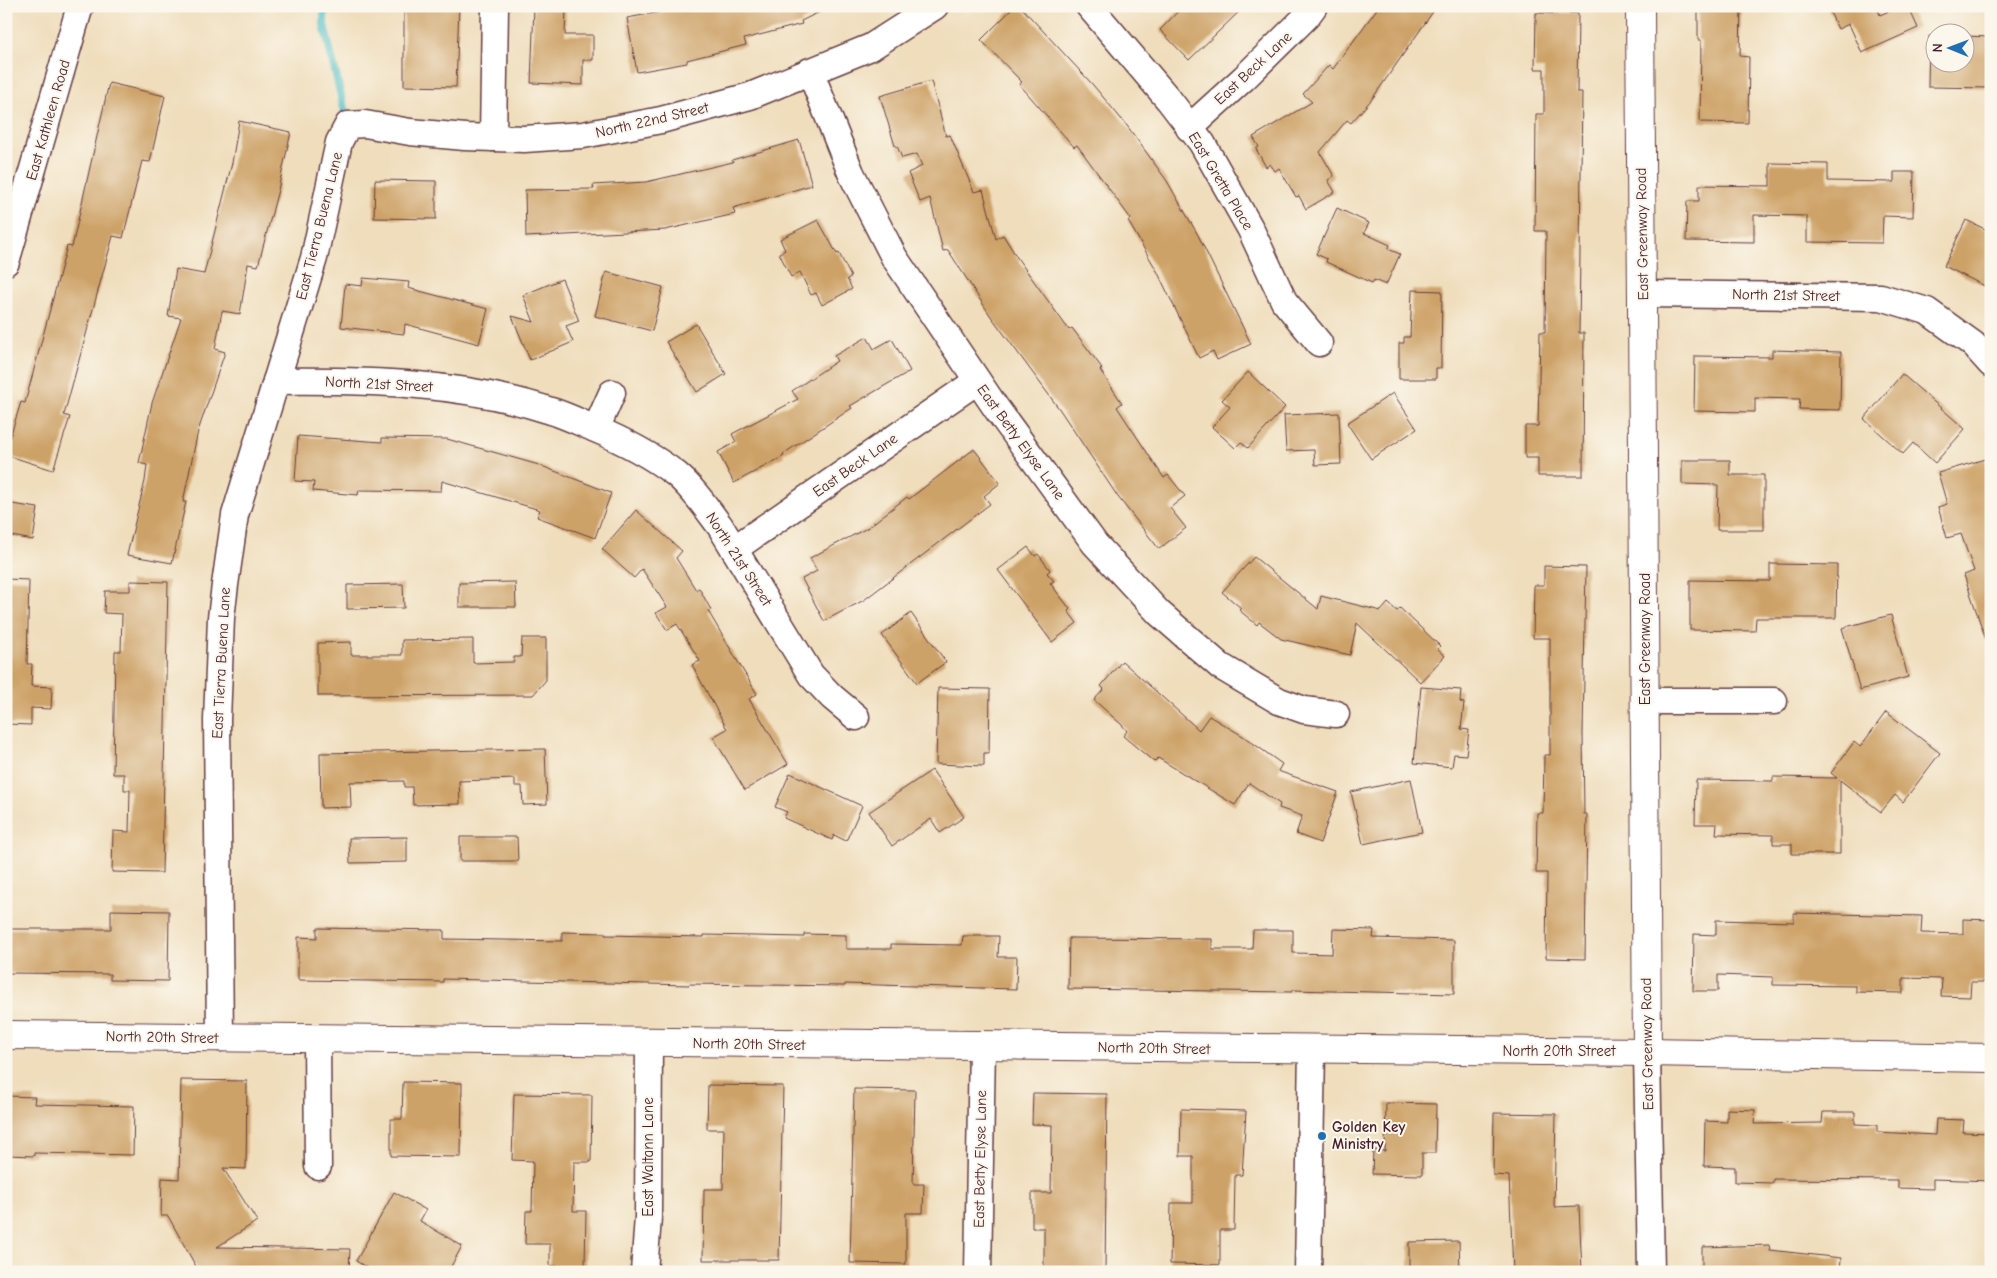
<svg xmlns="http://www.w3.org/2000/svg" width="1997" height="1278" viewBox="0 0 1997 1278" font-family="'Comic Neue',sans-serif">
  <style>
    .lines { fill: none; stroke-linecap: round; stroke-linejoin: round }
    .stream { stroke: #4fbdc5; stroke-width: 8 }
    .building { fill: #cda268 }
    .minor-casing { stroke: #633c41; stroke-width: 29 }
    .tertiary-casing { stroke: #633c41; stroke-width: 30 }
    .minor { stroke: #fff; stroke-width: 26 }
    .tertiary { stroke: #fff; stroke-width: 28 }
    .poi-dot { fill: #1f6fb2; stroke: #fbf7ec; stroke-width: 2 }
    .labels { text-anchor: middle; stroke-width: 4; stroke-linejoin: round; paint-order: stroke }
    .street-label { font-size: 15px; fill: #4a1f2b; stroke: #fbf7ec }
    .poi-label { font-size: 15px; font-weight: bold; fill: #4a1f2b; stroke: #fbf7ec; text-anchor: start }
  </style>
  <rect width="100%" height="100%" fill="#fbf7ec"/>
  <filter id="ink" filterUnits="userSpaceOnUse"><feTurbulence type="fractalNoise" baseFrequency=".02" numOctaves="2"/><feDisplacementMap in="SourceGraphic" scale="10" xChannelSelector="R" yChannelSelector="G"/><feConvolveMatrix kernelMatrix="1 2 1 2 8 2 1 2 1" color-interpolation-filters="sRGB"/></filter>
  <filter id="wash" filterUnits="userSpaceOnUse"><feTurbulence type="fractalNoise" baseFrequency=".0096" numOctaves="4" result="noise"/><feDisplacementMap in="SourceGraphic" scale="20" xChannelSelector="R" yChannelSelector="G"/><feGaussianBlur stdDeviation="1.12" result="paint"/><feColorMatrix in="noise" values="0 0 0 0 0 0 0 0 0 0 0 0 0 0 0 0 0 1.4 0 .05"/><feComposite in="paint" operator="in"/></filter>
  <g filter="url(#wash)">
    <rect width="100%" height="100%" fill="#efddbb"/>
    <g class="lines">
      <!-- stream -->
      <polyline class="stream" points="324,6 324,25 347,121"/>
    </g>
    <g id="blocks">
      <!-- building -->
      <g class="building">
        <polygon points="404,6 459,6 456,87 404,86"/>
        <polygon points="534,6 566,6 565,35 593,35 593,60 583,60 583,85 531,83"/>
        <polygon points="693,6 832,6 801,21 802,24 744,39 746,45 687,60 687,63 637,72 627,18"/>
        <polygon points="1015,6 1020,6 1093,85 1128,127 1167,181 1198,235 1251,344 1217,360 1213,351 1199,358 1157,271 1128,221 1131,219 1077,145 1074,147 1019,84 1022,82 981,40"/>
        <polygon points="1183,6 1245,6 1189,60 1160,30"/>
        <polygon points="1379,6 1437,6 1372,99 1351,123 1347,120 1320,152 1334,176 1328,180 1335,192 1306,209 1299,196 1296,197 1279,168 1275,171 1270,164 1266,167 1256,149 1259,147 1253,137 1312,102 1303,94 1329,65 1333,69"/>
        <polygon points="1698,6 1741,6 1740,56 1749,57 1748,123 1700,122 1701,40 1698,40"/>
        <polygon points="1827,6 1886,6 1878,10 1880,15 1900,6 1908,6 1918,28 1862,53 1849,24 1838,29"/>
        <polygon points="1536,13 1578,13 1577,92 1582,92 1579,333 1584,333 1583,476 1538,476 1538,458 1525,458 1525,426 1538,426 1540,332 1545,332 1546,231 1535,231 1536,114 1544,114 1544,69 1535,69"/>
        <polygon points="1929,36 1934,36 1934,62 1964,62 1964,36 1991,37 1991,88 1928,87"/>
        <polygon points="931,81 946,136 950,135 974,192 983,190 996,239 1003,235 1018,259 1069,330 1072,328 1102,368 1100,370 1122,403 1117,407 1164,478 1168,475 1185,496 1170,508 1186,528 1159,549 1118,497 1060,410 990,315 948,250 943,251 930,198 920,202 908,173 922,166 917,154 902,158 897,146 895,146 880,96"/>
        <polygon points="109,83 165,96 150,162 142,161 123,238 113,236 64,415 70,417 53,470 6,455 6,450 21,402 25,403 67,246 72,247"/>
        <polygon points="239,121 291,132 278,190 258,266 248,264 240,314 222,311 215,349 225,352 198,431 183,502 186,502 172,563 127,555 145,481 147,465 139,463 152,403 181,318 168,316 176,269 204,274 232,163"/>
        <polygon points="799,140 812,185 733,208 735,214 665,230 526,237 525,190 594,189 593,185 646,182 733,162 732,160"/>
        <polygon points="1770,163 1828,164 1828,181 1894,182 1894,172 1914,172 1913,217 1883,216 1882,243 1807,242 1807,216 1754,215 1754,242 1686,241 1687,201 1699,201 1699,185 1770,186"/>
        <polygon points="375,180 436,181 436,219 374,218"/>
        <polygon points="1337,208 1369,223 1364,233 1390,245 1388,249 1400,254 1386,285 1374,280 1372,283 1326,262 1327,259 1316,254"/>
        <polygon points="818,220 837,254 839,253 851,277 847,279 852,289 822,305 816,293 811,295 800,272 791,277 779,253 785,250 780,239"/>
        <polygon points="1966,220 1991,232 1991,289 1944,266"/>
        <polygon points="606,272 663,287 652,331 595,316"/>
        <polygon points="363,278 409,282 408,288 488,309 479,344 405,324 404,334 341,327 345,284 362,286"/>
        <polygon points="562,279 579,321 566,326 573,342 530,360 512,316 534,322 523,295"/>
        <polygon points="1412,290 1442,291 1441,368 1436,368 1436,379 1399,379 1399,343 1404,343 1404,337 1410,337"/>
        <polygon points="696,324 726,374 697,392 666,342"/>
        <polygon points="867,337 874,349 892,339 910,371 850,406 852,408 783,454 784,456 734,483 718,452 736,442 732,434 798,399 792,391 837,361 834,356"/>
        <polygon points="1772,350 1841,352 1840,410 1799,409 1800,399 1755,398 1755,412 1694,411 1695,356 1772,357"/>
        <polygon points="1248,372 1285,407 1248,448 1241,442 1235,448 1212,427 1230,407 1222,400"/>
        <polygon points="1902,374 1965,429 1935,463 1913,443 1903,454 1864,419"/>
        <polygon points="1393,393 1417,429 1371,459 1347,423"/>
        <polygon points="1339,413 1341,464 1315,465 1314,450 1286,451 1284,415"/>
        <polygon points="298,436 382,442 382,438 447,439 539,465 611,493 595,538 537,517 540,510 442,481 441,491 359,490 358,495 313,491 314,482 295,481"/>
        <polygon points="974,449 1000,483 984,496 990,504 864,600 824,621 802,579 817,571 810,558 867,528 907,497 909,499"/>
        <polygon points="1985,459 1991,478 1991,643 1987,643 1964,575 1974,571 1961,534 1947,538 1938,507 1947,504 1938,473"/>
        <polygon points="1682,460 1730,460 1730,475 1764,475 1764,530 1717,530 1718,485 1682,484"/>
        <polygon points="6,503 38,508 33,540 6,535"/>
        <polygon points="636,510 682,551 676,558 696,590 699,588 711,610 708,611 757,694 749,699 788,764 745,790 713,737 727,729 692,665 700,661 677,624 667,630 656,613 667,607 642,569 634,578 602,549"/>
        <polygon points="1028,547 1035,556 1038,554 1050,570 1047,573 1054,581 1050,583 1070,609 1068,611 1077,623 1052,642 998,570"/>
        <polygon points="1254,557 1318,609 1321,596 1381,611 1388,603 1397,611 1400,608 1440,646 1437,649 1445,656 1420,682 1357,623 1350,655 1281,639 1259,622 1257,625 1239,610 1241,608 1222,592"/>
        <polygon points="1770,564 1837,565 1836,618 1756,618 1755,631 1690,630 1690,580 1770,581"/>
        <polygon points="1544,566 1586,567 1583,733 1584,814 1587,814 1585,959 1546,958 1547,873 1536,873 1537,813 1543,813 1544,755 1550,755 1550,638 1533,638 1534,585 1544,585"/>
        <polygon points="6,579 29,580 27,664 32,664 31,686 52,687 51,709 31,708 31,725 6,724"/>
        <polygon points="130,581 168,582 162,873 112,872 113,831 129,832 130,790 124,790 124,774 113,774 115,651 121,651 122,614 104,613 105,591 130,591"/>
        <polygon points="515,582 516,607 459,607 459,583"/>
        <polygon points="403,584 404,608 347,609 347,585"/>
        <polygon points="911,613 946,662 917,683 882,635"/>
        <polygon points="1891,615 1908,677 1860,690 1842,628"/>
        <polygon points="522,638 546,638 546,680 533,695 318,696 318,643 351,642 351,655 402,655 402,640 473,639 473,663 514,662 514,657 521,657"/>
        <polygon points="1122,661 1199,730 1209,716 1243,736 1282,764 1278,771 1338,792 1320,843 1296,834 1302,816 1279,808 1280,804 1249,783 1235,805 1158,758 1154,762 1123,736 1127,731 1122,725 1094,700 1104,689 1101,686"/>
        <polygon points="1421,687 1461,690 1460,702 1464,703 1461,729 1469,730 1466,755 1454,754 1452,767 1414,763"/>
        <polygon points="938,688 990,689 989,753 984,753 984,766 936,764"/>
        <polygon points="1886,712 1940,753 1903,802 1895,795 1881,812 1840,780 1840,854 1792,854 1792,844 1773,844 1773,835 1716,834 1717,824 1695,824 1696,780 1773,781 1773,777 1837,778 1831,773 1854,742 1860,747"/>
        <polygon points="545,749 547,804 523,805 522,786 515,786 515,779 459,781 460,804 413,805 412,787 404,787 404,781 350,782 351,807 321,808 320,753"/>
        <polygon points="932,770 964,817 940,833 931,819 892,846 869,812"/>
        <polygon points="790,773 862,806 846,841 834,835 832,840 784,818 787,812 775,807"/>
        <polygon points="1411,779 1422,832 1363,844 1351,792"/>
        <polygon points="407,837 407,862 350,863 349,838"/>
        <polygon points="460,837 517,837 518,861 460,861"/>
        <polygon points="111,910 169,911 168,981 110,980 110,974 8,973 8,929 111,929"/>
        <polygon points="1794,913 1922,916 1921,933 1963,934 1963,919 1991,920 1991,982 1971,982 1970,997 1941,996 1942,979 1903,978 1903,993 1856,992 1856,986 1773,985 1773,977 1718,975 1718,991 1693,991 1694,934 1716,935 1716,920 1794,922"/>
        <polygon points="317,928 444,930 444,939 562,941 562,932 605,933 605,935 704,937 704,935 804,937 804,934 846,935 846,949 891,949 891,944 962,945 963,936 999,936 998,957 1017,957 1016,989 845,984 845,986 689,984 689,985 443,979 443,982 298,980 298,937 317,938"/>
        <polygon points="1333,929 1374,930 1373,938 1454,940 1454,994 1292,990 1292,992 1068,989 1069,938 1212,939 1212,949 1252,949 1253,930 1293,930 1293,953 1332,954"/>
        <polygon points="181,1080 247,1081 246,1169 223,1168 257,1221 217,1247 350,1249 349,1272 199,1272 168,1216 161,1216 162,1178 179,1179"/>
        <polygon points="403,1082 462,1083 461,1157 391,1156 391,1119 402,1119"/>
        <polygon points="708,1085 783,1086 779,1260 703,1260 704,1189 723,1189 724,1129 707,1129"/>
        <polygon points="854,1089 915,1090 913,1184 924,1184 923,1213 906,1213 906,1264 850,1263"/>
        <polygon points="1033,1093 1107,1094 1105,1272 1044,1272 1044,1228 1032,1228 1032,1193 1051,1193 1052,1125 1032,1124"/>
        <polygon points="514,1094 592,1095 591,1162 574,1162 573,1211 586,1211 585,1266 550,1266 550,1244 525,1244 526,1211 532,1211 533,1161 512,1160"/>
        <polygon points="6,1096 35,1097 34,1104 134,1106 133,1155 34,1153 34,1156 6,1155"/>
        <polygon points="1386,1103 1436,1104 1435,1153 1422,1153 1422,1175 1372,1174 1373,1150 1385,1151"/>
        <polygon points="1181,1109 1246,1111 1242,1175 1235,1175 1234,1230 1220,1230 1220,1265 1170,1264 1171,1203 1193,1203 1193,1156 1180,1156"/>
        <polygon points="1727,1109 1755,1110 1754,1124 1822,1123 1823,1112 1855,1112 1855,1124 1877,1125 1877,1132 1935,1135 1936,1119 1964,1120 1963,1132 1991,1133 1991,1181 1933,1179 1933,1189 1898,1188 1898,1180 1773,1179 1773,1183 1735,1182 1735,1167 1704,1166 1705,1121 1727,1122"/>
        <polygon points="1494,1113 1556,1114 1554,1207 1579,1206 1582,1272 1513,1272 1509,1176 1493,1175"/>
        <polygon points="394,1192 426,1210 420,1221 462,1246 448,1272 374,1272 356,1261"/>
        <polygon points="1459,1241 1460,1272 1409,1272 1409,1242"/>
        <polygon points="1769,1245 1770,1250 1841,1258 1840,1272 1702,1272 1702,1247"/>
      </g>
    </g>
  </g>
  <g filter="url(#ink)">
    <use href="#blocks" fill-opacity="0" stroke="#633c41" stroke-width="1"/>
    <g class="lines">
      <defs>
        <g id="minor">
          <polyline points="1089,6 1169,100 1202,143 1250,228 1284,301 1319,343"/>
          <polyline points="810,71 851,173 894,257 996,408 1095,544 1159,613 1220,666 1279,701 1304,710 1336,714"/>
          <polyline points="1189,128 1244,78 1306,17 1314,6"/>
          <polyline points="493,138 495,6"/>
          <polyline points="6,262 80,6"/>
          <polyline points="1643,294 1881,297 1927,311 1973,344 1991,364"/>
          <path d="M276,381C368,380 463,382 551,411C565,415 579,422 593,428C622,440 651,455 676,474C693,488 707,509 720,526L811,675L832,697L856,717"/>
          <polyline points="596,429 612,393"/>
          <polyline points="734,549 977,381"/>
          <polyline points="1645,701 1774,701"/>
          <polyline points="220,1038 217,720 221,618 225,585 235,515 314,258 339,142 348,125 365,124 410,132 465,137 524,139 583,135 661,120 750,96 871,47 935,6"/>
          <polyline points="317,1039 318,1166"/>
          <polyline points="1647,1052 1651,1272"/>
          <polyline points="644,1272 648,1217 649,1043"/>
          <polyline points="978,1272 982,1046"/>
          <polyline points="1308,1272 1312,1050"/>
        </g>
        <g id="tertiary">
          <polyline points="1640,6 1647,1052"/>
          <polyline points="6,1035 1647,1052 1991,1058"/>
        </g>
      </defs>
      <!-- minor casing -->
      <use href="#minor" class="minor-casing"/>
      <!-- tertiary casing -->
      <use href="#tertiary" class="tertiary-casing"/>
      <!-- minor -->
      <use href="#minor" class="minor"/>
      <!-- tertiary -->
      <use href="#tertiary" class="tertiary"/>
    </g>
  </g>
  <!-- markers -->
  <circle class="poi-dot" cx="1322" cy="1136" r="5"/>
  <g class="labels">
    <!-- street labels -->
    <g class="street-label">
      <text transform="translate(1253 68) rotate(-43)" y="5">East Beck Lane</text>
      <text transform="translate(48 120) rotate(-74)" y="5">East Kathleen Road</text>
      <text transform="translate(652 120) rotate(-13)" y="5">North 22nd Street</text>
      <text transform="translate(1221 181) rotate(59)" y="5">East Gretta Place</text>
      <text transform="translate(319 226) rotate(-76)" y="5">East Tierra Buena Lane</text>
      <text transform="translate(1642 234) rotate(-91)" y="5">East Greenway Road</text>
      <text transform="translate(1786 295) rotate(1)" y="5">North 21st Street</text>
      <text transform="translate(379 384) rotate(3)" y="5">North 21st Street</text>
      <text transform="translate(1021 442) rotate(54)" y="5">East Betty Elyse Lane</text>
      <text transform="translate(855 465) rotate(-35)" y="5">East Beck Lane</text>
      <text transform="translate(739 559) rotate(57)" y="5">North 21st Street</text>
      <text transform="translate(1645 639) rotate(-90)" y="5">East Greenway Road</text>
      <text transform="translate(221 663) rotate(-87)" y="5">East Tierra Buena Lane</text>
      <text transform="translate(162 1037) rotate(1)" y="5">North 20th Street</text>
      <text transform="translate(749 1044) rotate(1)" y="5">North 20th Street</text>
      <text transform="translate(1647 1044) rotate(-91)" y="5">East Greenway Road</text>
      <text transform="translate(1154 1048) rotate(1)" y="5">North 20th Street</text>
      <text x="1559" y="1056">North 20th Street</text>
      <text transform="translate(648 1157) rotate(-90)" y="5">East Waltann Lane</text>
      <text transform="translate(980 1159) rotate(-89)" y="5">East Betty Elyse Lane</text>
    </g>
    <!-- poi labels -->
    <g class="poi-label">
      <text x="1332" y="1132">Golden Key<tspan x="1332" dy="17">Ministry</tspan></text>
    </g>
  </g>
  <!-- margin -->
  <rect width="1997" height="1278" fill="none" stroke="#fbf7ec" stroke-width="25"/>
  <!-- north arrow -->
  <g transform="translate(1950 48) rotate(271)"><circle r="24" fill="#fbf7ec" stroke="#b4a19f"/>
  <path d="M0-4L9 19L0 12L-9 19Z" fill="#1f6fb2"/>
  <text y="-8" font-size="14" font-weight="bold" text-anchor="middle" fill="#4a1f2b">N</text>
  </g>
</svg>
